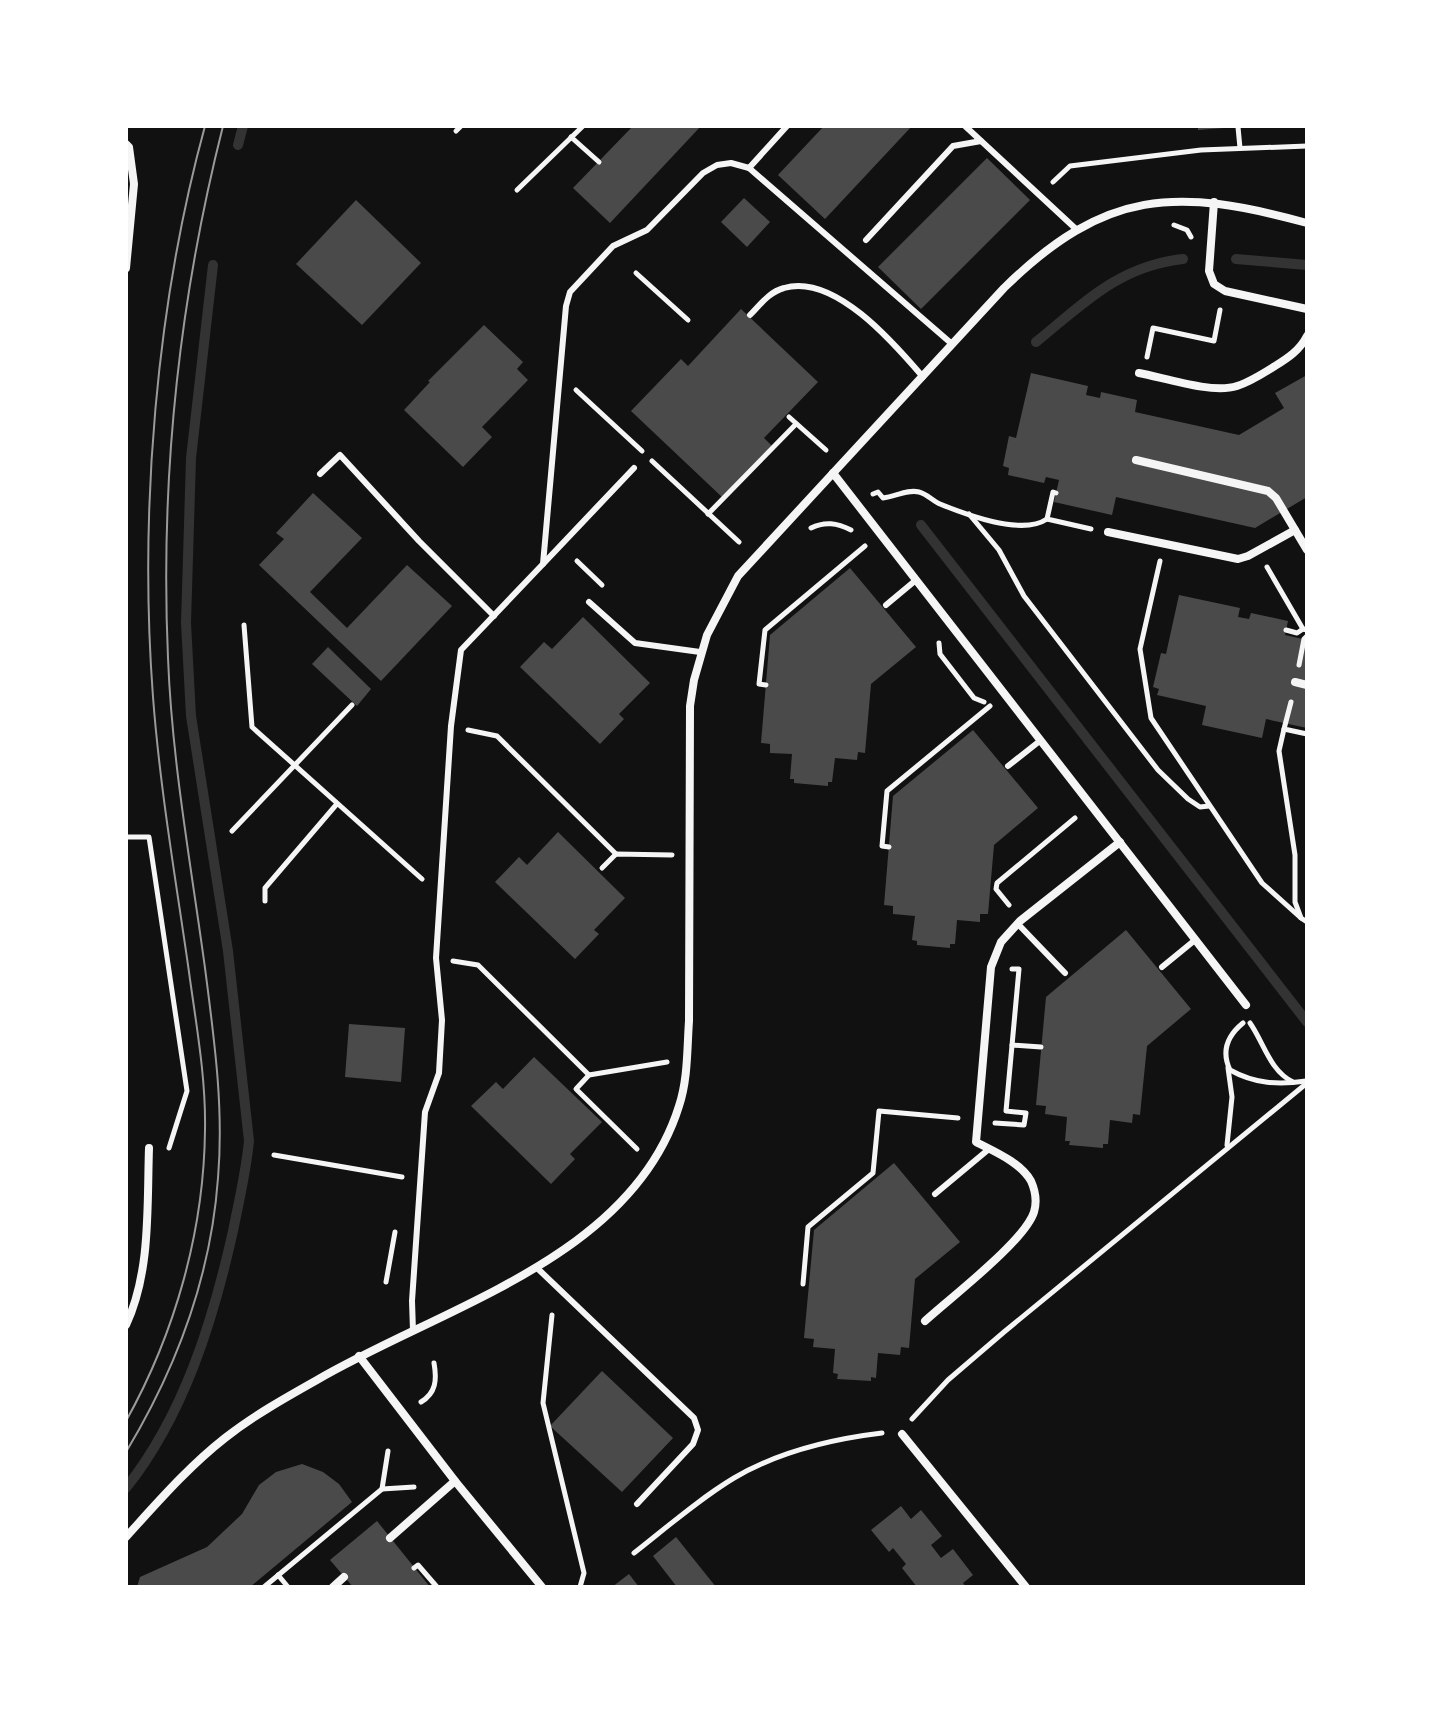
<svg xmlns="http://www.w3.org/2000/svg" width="1433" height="1713" viewBox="0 0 1433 1713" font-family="'Noto Sans',sans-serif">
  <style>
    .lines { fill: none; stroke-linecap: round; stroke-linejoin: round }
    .stream { stroke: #333; stroke-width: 10 }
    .building { fill: #4a4a4a }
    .path { stroke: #f5f5f5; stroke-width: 5 }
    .service { stroke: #f5f5f5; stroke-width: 6 }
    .minor { stroke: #f5f5f5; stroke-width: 8 }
    .tram { stroke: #9a9a9a; stroke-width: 2 }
  </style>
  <rect width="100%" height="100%" fill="#111"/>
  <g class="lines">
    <!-- stream -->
    <g class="stream">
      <polyline points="238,145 243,126"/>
      <polyline points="1236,259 1307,265"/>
      <path d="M1036,342C1084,303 1119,266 1183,259"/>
      <polyline points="921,525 1307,1022"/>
      <path d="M126,1488C184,1415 213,1321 233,1231C239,1201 246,1172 249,1141L228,951L191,716L186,623L191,458L213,265"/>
    </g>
  </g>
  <!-- building -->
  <g class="building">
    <polygon points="633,126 701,126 610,223 573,188"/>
    <polygon points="824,126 912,126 825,219 778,175"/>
    <polygon points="1198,126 1223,126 1224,128 1198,130"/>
    <polygon points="987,158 1030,200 921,309 878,267"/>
    <polygon points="744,198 770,222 747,247 721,222"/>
    <polygon points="356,200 421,263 362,325 296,264"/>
    <polygon points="741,309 818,382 764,438 772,446 723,498 631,411 681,359 688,366"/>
    <polygon points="484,325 523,362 517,369 528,380 482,427 492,437 463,467 404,410 430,382 428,381"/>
    <polygon points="1031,373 1088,386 1086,395 1100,398 1101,392 1137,400 1135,412 1239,435 1284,408 1275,393 1307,375 1307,497 1255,528 1116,497 1112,515 1054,502 1059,480 1046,477 1044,483 1008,475 1009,468 1003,466 1009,436 1016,438"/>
    <polygon points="313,493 362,538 310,592 347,628 407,565 452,606 381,681 259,565 284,539 276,533"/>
    <polygon points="850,568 916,647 871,684 865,753 858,752 857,760 835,758 832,782 828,782 828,786 794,783 794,779 790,779 792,754 770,753 770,744 761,743 770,635"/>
    <polygon points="1179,595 1240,608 1238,617 1249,619 1251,613 1288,621 1285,635 1307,640 1307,728 1266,719 1262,738 1202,725 1206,706 1157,695 1159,689 1153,687 1161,653 1166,654"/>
    <polygon points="583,617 650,683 619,714 624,719 600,744 520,667 544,642 552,649"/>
    <polygon points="328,647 371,689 357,706 312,664"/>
    <polygon points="973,730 1038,808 994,845 988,914 980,914 980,922 957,920 955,944 950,944 950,948 917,945 917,941 912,940 915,916 893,914 893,906 884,905 893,796"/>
    <polygon points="558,832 625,898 594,930 599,934 575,959 495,882 519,857 527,865"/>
    <polygon points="1126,930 1191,1009 1147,1046 1140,1115 1133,1114 1132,1123 1110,1120 1108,1144 1103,1144 1103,1148 1069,1145 1070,1141 1065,1141 1067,1117 1045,1114 1046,1106 1036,1105 1046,997"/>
    <polygon points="349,1024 405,1028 401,1082 345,1077"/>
    <polygon points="534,1057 602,1122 570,1154 575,1159 551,1184 471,1106 496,1082 503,1089"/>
    <polygon points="894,1163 960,1242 915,1279 909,1348 901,1347 900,1355 878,1353 876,1378 871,1377 871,1381 837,1379 838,1374 833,1373 835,1349 813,1347 814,1339 804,1338 814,1230"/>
    <polygon points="602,1371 673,1438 622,1492 550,1426"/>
    <polygon points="302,1464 323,1472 339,1484 352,1502 250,1587 137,1587 140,1577 207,1547 242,1514 259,1485 276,1472"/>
    <polygon points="901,1506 911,1519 921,1510 942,1536 931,1545 941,1558 953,1549 973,1575 963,1583 966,1587 917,1587 902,1568 906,1564 893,1548 889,1552 871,1530"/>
    <polygon points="377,1521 430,1587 353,1587 330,1560"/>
    <polygon points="676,1537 716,1587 677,1587 653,1556"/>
    <polygon points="629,1574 639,1587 612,1587"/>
  </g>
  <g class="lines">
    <!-- path -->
    <g class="path">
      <polyline points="1238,127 1240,148"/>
      <polyline points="456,131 461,126"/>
      <polyline points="571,137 599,162"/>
      <polyline points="1053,182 1070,166 1201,150 1307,146"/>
      <polyline points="517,190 583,126"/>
      <polyline points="1174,225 1187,230 1191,237"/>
      <polyline points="636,273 688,320"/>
      <polyline points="1147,357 1153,328 1214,341 1220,310"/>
      <polyline points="576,390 642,451"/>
      <polyline points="789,417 826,450"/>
      <polyline points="652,461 739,542"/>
      <polyline points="1056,493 1053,492 1047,519 1091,529"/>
      <path d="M873,494L878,492L883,498C895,497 907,489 919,492C927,494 933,501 940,504C967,515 1022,536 1047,519"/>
      <polyline points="708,514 796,424"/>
      <polyline points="969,514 999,550 1024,596 1158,770 1188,799 1200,807 1209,806"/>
      <path d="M811,528C825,521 837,523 851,530"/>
      <polyline points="577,561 602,585"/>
      <polyline points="1160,561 1140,649 1151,718 1262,883 1301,918"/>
      <polyline points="1267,567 1303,629 1307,630"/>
      <polyline points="244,625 252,727 422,879"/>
      <polyline points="1286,630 1297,633 1303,629"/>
      <polyline points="939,643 940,654 974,698 984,702"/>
      <polyline points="1299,665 1304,639 1307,636"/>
      <polyline points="766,685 759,684 765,630 865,546"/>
      <polyline points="1291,702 1284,729 1307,734"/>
      <polyline points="1284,729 1279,751 1295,855 1295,902 1301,918 1307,922"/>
      <polyline points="468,730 497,736 616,854"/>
      <polyline points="232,831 352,705"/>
      <polyline points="126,837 149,837 187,1091 169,1148"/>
      <polyline points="889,847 882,846 887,791 990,706"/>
      <polyline points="602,868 616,854 672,855"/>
      <polyline points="265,901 265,888 336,805"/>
      <polyline points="1009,905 996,889 997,883 1075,818"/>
      <polyline points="453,961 478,965 589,1075"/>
      <path d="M1243,1023C1227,1036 1221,1051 1230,1070C1255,1084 1279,1085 1306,1081"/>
      <path d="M1250,1023C1264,1043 1270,1071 1293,1082"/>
      <polyline points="1012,1045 1041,1047"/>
      <polyline points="995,1123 1024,1125 1026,1113 1006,1111 1019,969 1012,969"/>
      <polyline points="1227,1145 1232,1097 1228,1068"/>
      <polyline points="637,1149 576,1089 589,1075 667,1062"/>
      <polyline points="274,1155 402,1177"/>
      <polyline points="386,1282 395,1232"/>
      <polyline points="803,1284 808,1227 873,1173 879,1111 958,1118"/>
      <polyline points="552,1315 543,1403 584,1573 580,1587"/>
      <path d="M421,1402C436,1393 437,1380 434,1363"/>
      <polyline points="912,1419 948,1380 1004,1332 1307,1083"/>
      <polyline points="382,1489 414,1487"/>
      <path d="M634,1553C666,1528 699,1499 734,1478C778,1452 832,1439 882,1433"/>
      <polyline points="414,1568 418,1565 437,1587"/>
      <polyline points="278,1575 288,1587"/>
      <polyline points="264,1587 382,1489 388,1451"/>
    </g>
    <!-- service -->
    <g class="service">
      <polyline points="965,126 1077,230"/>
      <polyline points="749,168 952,344"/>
      <polyline points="866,240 953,146 981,141"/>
      <path d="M750,315C760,305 769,292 784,288C834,273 894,343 923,377"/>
      <polyline points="320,474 340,455 419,541 494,616"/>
      <polyline points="543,564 634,468"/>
      <polyline points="589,602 635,643 700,652"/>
      <polyline points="886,605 916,580"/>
      <polyline points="1008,766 1041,740"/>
      <polyline points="1018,924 1065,973"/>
      <polyline points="1162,967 1195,940"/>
      <polyline points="935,1194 989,1149"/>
      <polyline points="536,1267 694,1418 698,1430 693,1444 637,1504"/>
      <polyline points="413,1331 412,1301 425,1112 439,1073 442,1020 436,958 451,726 461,650 543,564 566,306 570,292 613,246 647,230 703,173 717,165 731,163 749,168 787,126"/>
    </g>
    <!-- minor -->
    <g class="minor">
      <polyline points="126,144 129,147 134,184 126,268"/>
      <polyline points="1214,202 1209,271 1214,284 1225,291 1307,309"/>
      <path d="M1139,373C1165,378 1212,394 1237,386C1250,382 1264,373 1275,366C1288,358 1300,350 1307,336"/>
      <polyline points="1136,460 1268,491 1276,498 1307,550"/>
      <polyline points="833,473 1246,1005"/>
      <polyline points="1108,532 1238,559 1248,556 1295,530"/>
      <polyline points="1295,682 1307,685"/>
      <path d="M925,1321C950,1298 1025,1241 1034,1212C1037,1202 1035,1190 1031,1181C1020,1162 995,1152 976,1142L991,967L1001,942L1020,921L1120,842"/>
      <path d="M126,1325C151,1272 147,1205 149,1148"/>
      <polyline points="359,1356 455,1481 542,1587"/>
      <polyline points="902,1434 1026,1587"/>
      <path d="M126,1537C157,1503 188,1467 225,1438C253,1416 285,1398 317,1380C442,1307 632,1258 679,1106C688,1079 687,1049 689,1021L690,706L694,680L707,635L738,576L1004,288C1105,189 1176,187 1307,223"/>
      <polyline points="390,1538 455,1481"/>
      <polyline points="333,1587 344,1577"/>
    </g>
    <!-- tram -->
    <g class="tram">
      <path d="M126,1421C175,1333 204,1231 205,1130C206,1077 196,1024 189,972C176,881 160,789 153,697C139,512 156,305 205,126"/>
      <path d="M126,1452C176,1369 211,1276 218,1178C224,1107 214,1038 205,968C191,865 172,762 168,658C160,478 179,300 223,126"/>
    </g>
  </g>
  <!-- border -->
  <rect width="1433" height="1713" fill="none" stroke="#ffffff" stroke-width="256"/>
</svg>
